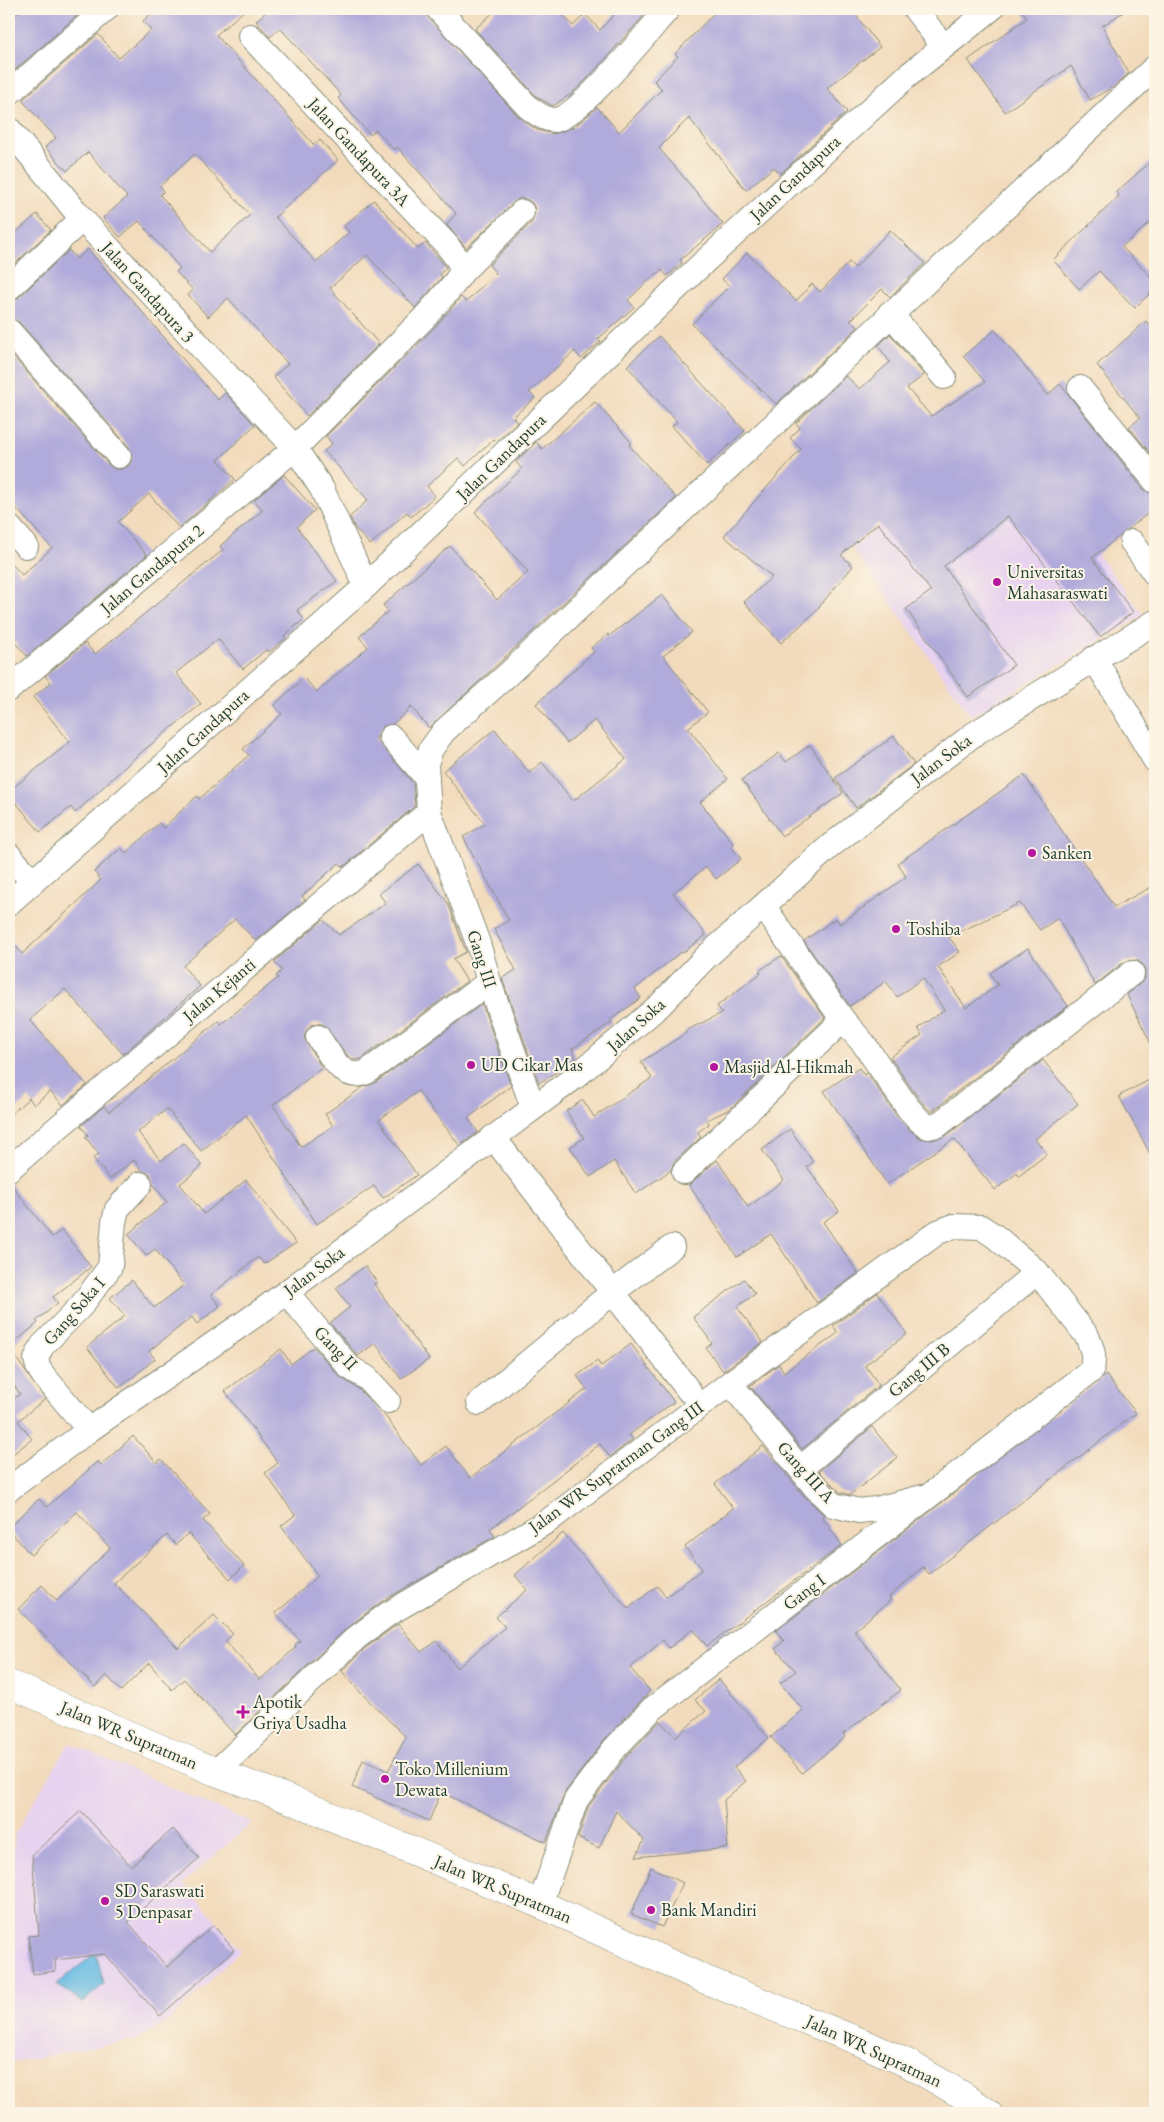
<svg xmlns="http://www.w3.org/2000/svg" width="1164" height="2122" viewBox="0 0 1164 2122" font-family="'EB Garamond',serif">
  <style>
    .built { fill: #e7d2ef }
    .water { fill: #67bbe3; stroke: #437c8c }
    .building { fill: #b1abdb; fill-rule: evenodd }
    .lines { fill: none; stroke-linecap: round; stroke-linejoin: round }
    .minor-casing { stroke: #888c78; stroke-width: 26 }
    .primary-casing { stroke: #888c78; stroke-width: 29 }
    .minor { stroke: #fff; stroke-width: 24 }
    .primary { stroke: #fff; stroke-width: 28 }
    .poi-dot { fill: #b5179e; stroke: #fcf5e5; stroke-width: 2 }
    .labels { text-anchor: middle; stroke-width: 4; stroke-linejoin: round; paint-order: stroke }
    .street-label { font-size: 18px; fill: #1f3d34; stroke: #fcf5e5 }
    .poi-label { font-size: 18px; fill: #1f3d34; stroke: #fcf5e5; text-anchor: start }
  </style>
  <rect width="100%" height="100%" fill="#fcf5e5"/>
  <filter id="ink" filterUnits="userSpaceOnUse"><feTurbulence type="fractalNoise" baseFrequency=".02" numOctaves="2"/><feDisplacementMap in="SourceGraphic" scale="10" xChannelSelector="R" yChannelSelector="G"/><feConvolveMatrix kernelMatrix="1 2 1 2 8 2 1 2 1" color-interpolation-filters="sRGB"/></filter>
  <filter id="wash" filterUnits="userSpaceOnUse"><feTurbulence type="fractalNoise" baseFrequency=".0096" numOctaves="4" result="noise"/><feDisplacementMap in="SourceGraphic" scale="20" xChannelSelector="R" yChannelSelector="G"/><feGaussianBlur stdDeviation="1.12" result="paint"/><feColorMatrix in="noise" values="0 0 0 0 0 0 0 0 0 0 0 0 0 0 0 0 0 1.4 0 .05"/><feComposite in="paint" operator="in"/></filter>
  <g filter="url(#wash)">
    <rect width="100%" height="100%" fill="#f2dbbc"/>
    <!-- built -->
    <g class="built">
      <polygon points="1001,429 1144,615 971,716 852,548"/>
      <polygon points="69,1743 252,1823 183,1883 241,1950 170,2020 138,2039 9,2063 9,1919 15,1834"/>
    </g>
    <!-- water -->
    <polygon class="water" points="96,1953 104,1984 83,2002 56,1984"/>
    <g id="blocks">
      <!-- building -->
      <g class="building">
        <polygon points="22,9 76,9 80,13 9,75 9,21"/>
        <path d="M156,9H246L216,35L314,145L320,140L338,160L275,217L316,262L349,232L344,226L374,200L418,249L426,243L446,267L440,274L442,277L415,308L367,255L330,288L379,344L307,416L273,377L288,364L228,298L208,317L188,295L193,290L176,272L180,268L139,221L120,237L103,218L127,197L88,152L67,171L45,147L56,138L22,100L98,34L119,58L151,30L143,21ZM195,154L250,215L210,252L160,195L164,191L160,186Z"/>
        <polygon points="263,9 421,9 518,116 537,130 554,134 574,127 597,107 619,132 662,89 654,81 678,56 675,54 718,9 851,9 880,47 827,88 847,112 780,174 774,167 746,190 689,118 659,148 723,224 680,260 682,263 667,276 662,270 648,281 628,300 634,307 598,339 601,341 581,359 575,351 529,392 535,398 513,417 517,422 497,441 494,439 465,466 458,458 427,486 435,496 411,517 407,512 370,545 355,528 350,517 368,500 324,451 332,444 326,436 435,327 461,297 466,302 496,273 489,265 532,222 535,209 532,203 526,199 518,199 466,248 447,225 456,213 397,147 394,150 376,130 370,135 338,98 341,95 280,28 270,37 256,21 266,12"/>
        <polygon points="497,9 558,9 573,26 585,14 600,30 619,9 650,9 586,80 571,94 553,106 537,97 475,29"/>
        <polygon points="1021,9 1128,9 1102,26 1129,73 1115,86 1090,100 1071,66 1005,112 968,60 1027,18"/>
        <polygon points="1155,158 1155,218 1122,247 1155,281 1155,288 1135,308 1099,271 1079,289 1053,260 1119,196 1116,192"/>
        <polygon points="37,214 51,230 9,269 9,239"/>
        <polygon points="890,230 925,263 890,297 882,289 850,321 858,327 776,404 692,324 729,286 722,279 747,253 796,301 812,284 820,292 849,262 855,268"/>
        <polygon points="88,249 218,400 225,393 255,425 218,460 235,479 179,528 149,494 118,522 147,555 27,656 9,636 9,561 22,575 52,548 9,500 9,352 109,465 115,469 122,469 128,466 132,460 129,447 19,322 9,318 9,301 18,298 69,250 77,259"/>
        <polygon points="1146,321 1155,332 1155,459 1129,427 1140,418 1097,365"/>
        <polygon points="995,330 1048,395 1060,384 1144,490 1155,494 1155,508 1092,558 1133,612 1100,637 1008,516 944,566 1014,665 968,697 906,609 931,591 878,523 841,555 853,566 813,614 781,643 744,602 772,577 724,536 801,449 790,438 800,428 796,423 846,376 860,389 890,362 878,346 890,334 924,375 907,388 931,416 985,382 963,356"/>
        <polygon points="659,336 745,431 707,465 672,426 677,422 627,366"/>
        <polygon points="595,402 632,443 629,445 676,498 429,728 411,707 393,724 382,727 376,739 413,783 415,806 343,867 339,863 302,896 305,900 256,941 235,919 183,966 200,986 123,1054 65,989 30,1020 87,1085 63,1105 50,1091 34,1105 29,1098 9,1116 9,938 22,954 101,880 94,872 121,848 126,853 159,823 163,828 197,796 199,799 249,755 243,749 282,714 274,705 304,678 317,692 368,647 359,637 388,611 383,605 450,546 497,600 528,572 475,512 522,469 516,462 536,442 542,449"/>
        <polygon points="284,475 315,510 297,527 337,581 297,610 304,619 284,636 286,638 269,652 267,649 243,669 218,639 176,673 201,704 138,755 75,813 71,807 40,832 9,794 9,791 70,742 33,697 51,683 45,676 85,643 95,654 223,550 220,546 263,510 254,500"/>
        <polygon points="662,595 692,632 663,656 708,712 688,728 728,779 700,802 734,844 731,846 741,859 716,879 706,867 673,893 706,935 682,953 681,952 635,989 641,998 610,1020 612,1022 572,1049 576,1058 566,1066 539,1083 502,978 516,970 494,929 509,920 463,837 485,824 443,771 495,729 529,773 542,762 573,801 626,759 595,720 567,743 536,704 594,652 591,648 608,634 609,636"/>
        <polygon points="894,736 914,764 856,808 835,778"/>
        <polygon points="810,745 843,793 782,836 742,780 779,753 786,762"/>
        <polygon points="1024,775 1114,907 1155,885 1155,1052 1127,995 1145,979 1145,971 1142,964 1137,960 1124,962 1095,985 1058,918 1040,930 1020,903 949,937 960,952 938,967 966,1008 998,985 990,973 1028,948 1068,1006 931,1112 919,1099 890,1057 922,1035 918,1028 944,1010 923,978 897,997 886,981 850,1006 804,941 836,918 840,924 906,877 898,863"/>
        <polygon points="418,864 448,903 466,952 453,959 467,981 361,1059 354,1060 348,1056 324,1025 318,1023 311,1025 306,1031 304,1038 322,1068 273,1105 301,1147 333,1126 325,1114 363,1087 375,1083 482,1004 511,1086 468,1118 478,1132 460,1146 418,1091 379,1120 417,1175 383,1198 374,1186 317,1224 246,1115 201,1151 167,1109 138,1132 161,1161 184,1143 202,1166 180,1184 204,1214 246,1180 296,1243 264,1264 258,1257 211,1295 220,1306 197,1324 192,1317 149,1351 155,1359 119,1388 87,1347 125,1316 110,1298 132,1280 154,1308 184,1285 155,1249 146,1256 128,1234 167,1202 153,1184 150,1174 142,1171 134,1160 110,1179 93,1158 99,1154 85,1137 88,1135 81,1126 104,1106 109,1112 218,1021 221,1024 278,978 276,976 282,970 274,962 323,920 339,935 386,903 379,894"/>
        <polygon points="781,956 825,1018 730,1109 707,1120 709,1124 698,1132 701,1137 674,1162 671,1170 636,1194 614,1161 590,1177 570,1147 584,1138 566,1111 583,1100 594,1117 652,1078 641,1062 686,1033 685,1031 722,1013 717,1006 761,973 759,971"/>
        <polygon points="1043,1060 1078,1104 1035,1139 1047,1154 1019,1176 1017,1173 995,1190 954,1139 887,1184 824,1091 859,1068 864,1075 867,1073 897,1116 910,1130 920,1138 931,1140 946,1136"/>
        <polygon points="1155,1077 1155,1163 1119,1096"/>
        <polygon points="790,1129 813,1162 807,1167 839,1211 823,1222 858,1273 817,1303 771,1234 737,1257 689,1185 717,1160 748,1207 784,1180 762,1150"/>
        <polygon points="9,1182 52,1237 62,1230 91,1267 53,1297 58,1303 36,1321 38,1323 9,1347"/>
        <polygon points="365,1266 377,1282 374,1284 429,1359 401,1379 375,1343 358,1356 330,1323 350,1307 336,1288"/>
        <polygon points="744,1279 755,1294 737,1307 763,1342 723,1371 706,1348 712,1343 693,1317"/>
        <polygon points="877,1293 907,1334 865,1365 879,1385 802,1449 750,1386 779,1364 784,1372 838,1333 833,1326"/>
        <polygon points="631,1344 674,1402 629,1435 633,1439 610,1457 600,1444 490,1529 495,1536 381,1602 348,1627 235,1735 184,1679 172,1690 149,1663 121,1691 106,1675 95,1687 18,1609 42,1585 57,1601 110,1548 77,1512 31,1555 9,1530 9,1527 39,1499 47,1507 98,1461 101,1465 133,1436 157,1463 161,1459 210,1514 203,1520 244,1566 230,1579 188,1533 176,1545 167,1535 114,1583 178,1648 214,1615 233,1634 225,1641 260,1680 296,1647 295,1645 300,1641 276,1613 318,1576 281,1526 295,1515 265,1473 278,1463 225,1391 281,1349 291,1364 314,1347 339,1376 358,1389 383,1413 421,1465 446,1446 470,1478 587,1389 577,1376 597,1361 601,1366"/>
        <polygon points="9,1348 45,1399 18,1421 32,1439 9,1457 9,1403 20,1394 9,1379"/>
        <polygon points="1106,1375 1136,1413 929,1574 923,1567 889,1597 891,1600 854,1631 901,1690 843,1734 845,1737 802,1773 771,1737 803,1710 780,1683 796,1671 775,1649 784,1641 776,1631"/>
        <polygon points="872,1427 897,1458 850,1495 840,1492 819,1471"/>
        <polygon points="763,1446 804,1496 824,1515 822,1517 842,1545 707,1646 693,1629 669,1648 663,1640 630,1668 650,1691 604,1740 565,1792 546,1842 441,1792 429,1821 352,1787 363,1760 388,1771 406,1737 361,1693 342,1671 365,1648 398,1624 421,1652 437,1641 457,1668 505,1627 496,1617 527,1590 515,1575 563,1533 628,1609 657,1586 666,1597 702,1569 685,1547 733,1508 715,1484"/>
        <polygon points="719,1679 769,1738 734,1767 746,1781 724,1800 728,1848 636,1857 644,1840 616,1811 599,1848 578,1838 588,1807 626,1757 660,1721 675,1737 706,1711 695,1700"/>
        <polygon points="81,1811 131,1866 173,1829 199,1858 128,1922 167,1967 213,1925 234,1950 160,2016 105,1954 55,1960 56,1971 33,1974 28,1936 39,1935 32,1855"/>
        <polygon points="651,1867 683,1883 662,1927 631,1914"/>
      </g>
    </g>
  </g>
  <g filter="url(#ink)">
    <use href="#blocks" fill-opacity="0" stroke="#888c78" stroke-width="1"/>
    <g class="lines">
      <defs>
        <g id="minor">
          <path d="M438,9L528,107C536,113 544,120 555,120C578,118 650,29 668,9"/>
          <polyline points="915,9 943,46"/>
          <polyline points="250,36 446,244 459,261 462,272"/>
          <polyline points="9,93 106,9"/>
          <polyline points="9,129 82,219 295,448 322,489 366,586"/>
          <polyline points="9,288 82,219"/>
          <polyline points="890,313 944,377"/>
          <polyline points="9,331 119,456"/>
          <polyline points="1080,388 1155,481"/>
          <polyline points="9,527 26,546"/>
          <polyline points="1132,542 1155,574"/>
          <polyline points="1094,658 1155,760"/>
          <polyline points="9,689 295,448 425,317 453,285 462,272 522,212"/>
          <polyline points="391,737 427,778"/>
          <polyline points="9,855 33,882"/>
          <polyline points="9,903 366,586 703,263 906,77 991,9"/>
          <polyline points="764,907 843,1020 864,1044 908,1108 920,1121 928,1127 938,1125 1132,973"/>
          <path d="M318,1037C331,1055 342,1083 367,1072L489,982"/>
          <polyline points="533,1108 489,982 478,943 429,812 426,764 431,749 444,731 506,676 1153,69"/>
          <polyline points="493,1137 689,1391"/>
          <polyline points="9,1169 429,812"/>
          <polyline points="684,1172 843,1020"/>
          <polyline points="287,1293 349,1367 367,1378 388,1401"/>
          <polyline points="730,1383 815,1487 833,1505 859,1511 876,1509 922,1497"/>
          <polyline points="479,1403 613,1292 672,1247"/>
          <polyline points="89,1430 43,1375 38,1367 36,1359 42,1346 81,1306 110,1267 114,1222 117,1209 140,1184"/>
          <polyline points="801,1468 1037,1272"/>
          <polyline points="9,1489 89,1430 264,1309 575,1077 660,1005 705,958 829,847 974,734 1155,622"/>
          <path d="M216,1772L356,1638L388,1614L548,1521L730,1383L938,1232L954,1226L981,1227L996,1237L1037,1272L1087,1336C1092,1348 1096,1358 1091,1371L652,1709L615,1748L576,1800L540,1904"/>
        </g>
        <polyline id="primary" points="9,1684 216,1772 294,1801 540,1904 706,1980 863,2043 909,2064 962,2095 988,2113"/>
      </defs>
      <!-- minor casing -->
      <use href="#minor" class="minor-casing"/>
      <!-- primary casing -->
      <use href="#primary" class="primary-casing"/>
      <!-- minor -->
      <use href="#minor" class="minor"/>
      <!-- primary -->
      <use href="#primary" class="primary"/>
    </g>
  </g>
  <!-- markers -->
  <g class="poi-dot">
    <circle cx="997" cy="582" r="5"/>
    <circle cx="1032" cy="853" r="5"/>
    <circle cx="896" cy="929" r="5"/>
    <circle cx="471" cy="1065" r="5"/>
    <circle cx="714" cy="1067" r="5"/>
    <path d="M240.5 1704.5h5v5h5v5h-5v5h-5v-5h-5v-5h5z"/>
    <circle cx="385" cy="1779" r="5"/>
    <circle cx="105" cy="1901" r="5"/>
    <circle cx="651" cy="1910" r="5"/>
  </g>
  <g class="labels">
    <!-- street labels -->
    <g class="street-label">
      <text transform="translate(359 152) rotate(47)" y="6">Jalan Gandapura 3A</text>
      <text transform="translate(795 178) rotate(-43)" y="6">Jalan Gandapura</text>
      <text transform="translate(148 292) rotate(48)" y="6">Jalan Gandapura 3</text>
      <text transform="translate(501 457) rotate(-44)" y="6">Jalan Gandapura</text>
      <text transform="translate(152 569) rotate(-40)" y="6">Jalan Gandapura 2</text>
      <text transform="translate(203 731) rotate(-42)" y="6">Jalan Gandapura</text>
      <text transform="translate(941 759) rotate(-37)" y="6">Jalan Soka</text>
      <text transform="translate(482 959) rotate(72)" y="6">Gang III</text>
      <text transform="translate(219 990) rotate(-40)" y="6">Jalan Kejanti</text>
      <text transform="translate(636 1025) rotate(-42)" y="6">Jalan Soka</text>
      <text transform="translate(314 1271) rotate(-37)" y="6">Jalan Soka</text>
      <text transform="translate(74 1311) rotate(-49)" y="6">Gang Soka I</text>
      <text transform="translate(336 1348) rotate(46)" y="6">Gang II</text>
      <text transform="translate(919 1370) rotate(-40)" y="6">Gang III B</text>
      <text transform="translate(616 1467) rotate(-36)" y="6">Jalan WR Supratman Gang III</text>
      <text transform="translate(806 1472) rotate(48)" y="6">Gang III A</text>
      <text transform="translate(804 1592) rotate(-37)" y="6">Gang I</text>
      <text transform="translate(129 1735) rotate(23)" y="6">Jalan WR Supratman</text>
      <text transform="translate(503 1889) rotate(23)" y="6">Jalan WR Supratman</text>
      <text transform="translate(874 2051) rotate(25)" y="6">Jalan WR Supratman</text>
    </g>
    <!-- poi labels -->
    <g class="poi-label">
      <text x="1007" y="578">Universitas<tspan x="1007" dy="21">Mahasaraswati</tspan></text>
      <text x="1042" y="859">Sanken</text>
      <text x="906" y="935">Toshiba</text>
      <text x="481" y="1071">UD Cikar Mas</text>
      <text x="724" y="1073">Masjid Al-Hikmah</text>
      <text x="253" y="1708">Apotik<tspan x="253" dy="21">Griya Usadha</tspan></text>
      <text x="395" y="1775">Toko Millenium<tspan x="395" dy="21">Dewata</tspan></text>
      <text x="115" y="1897">SD Saraswati<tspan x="115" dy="21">5 Denpasar</tspan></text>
      <text x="661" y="1916">Bank Mandiri</text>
    </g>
  </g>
  <!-- margin -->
  <rect width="1164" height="2122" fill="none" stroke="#fcf5e5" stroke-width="30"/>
</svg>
